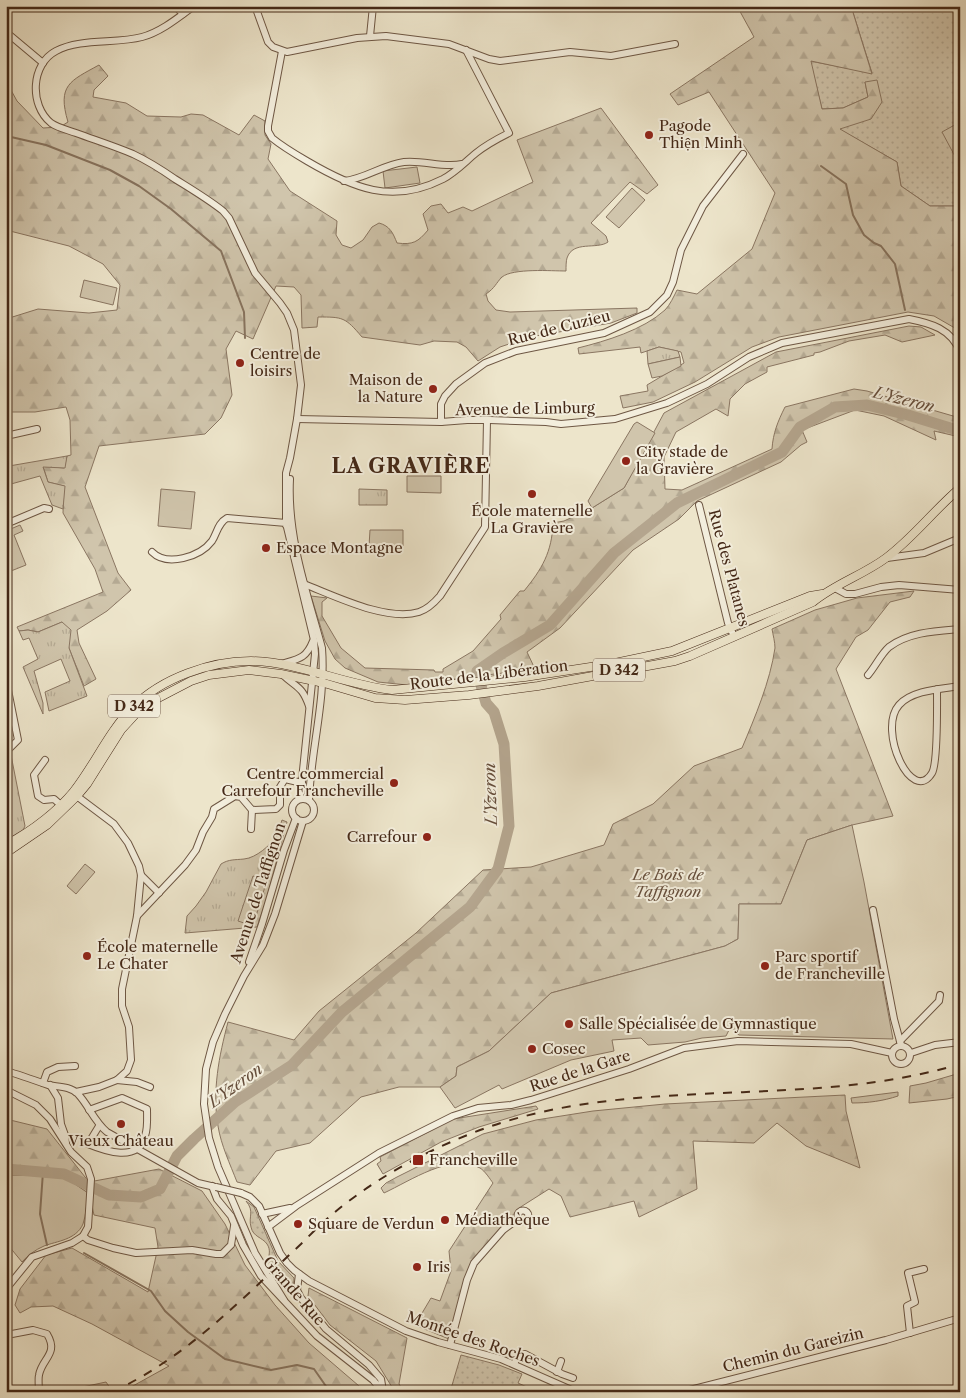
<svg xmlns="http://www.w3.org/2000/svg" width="966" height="1398" viewBox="0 0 966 1398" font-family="'Libre Caslon Text',serif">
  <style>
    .grass { fill: url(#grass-dots); stroke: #8a7662 }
    .forest { fill: url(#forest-firs); stroke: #8a7662 }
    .park { fill: url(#park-tufts); stroke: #8a7662 }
    .garden { fill: #d0c5ac; stroke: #8a7662 }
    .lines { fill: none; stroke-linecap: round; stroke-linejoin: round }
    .stream { stroke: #87735e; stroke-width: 2 }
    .river { stroke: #b4a58e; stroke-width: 11 }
    .minor-casing { stroke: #6e5744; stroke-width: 8 }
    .major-casing { stroke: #442817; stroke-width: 9 }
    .minor { stroke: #f3eedd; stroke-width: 6 }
    .major { stroke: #ede5cb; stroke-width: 8 }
    .rail { stroke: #442817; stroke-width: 2; stroke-dasharray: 9 9; stroke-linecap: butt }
    .minor-bridge-casing { stroke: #6e5744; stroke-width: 8; stroke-linecap: butt }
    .minor-bridge { stroke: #f3eedd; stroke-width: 6 }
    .poi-dot { fill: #8f2418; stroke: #f3eedd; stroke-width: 2 }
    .labels { text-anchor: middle; stroke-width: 4; stroke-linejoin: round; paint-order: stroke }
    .shield { fill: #f3eedd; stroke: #786352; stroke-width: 1 }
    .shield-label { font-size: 14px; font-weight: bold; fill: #442817 }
    .poi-label { font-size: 15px; fill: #442817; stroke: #f3eedd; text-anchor: start }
    .street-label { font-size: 15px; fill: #442817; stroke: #f3eedd }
    .park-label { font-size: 15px; font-style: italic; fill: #674f3c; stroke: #f3eedd }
    .water-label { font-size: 16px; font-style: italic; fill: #664e3b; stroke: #f3eedd }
    .district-label { font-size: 20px; font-weight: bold; letter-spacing: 1px; fill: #442817; stroke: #f3eedd }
  </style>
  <defs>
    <pattern id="grass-dots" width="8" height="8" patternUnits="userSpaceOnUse" patternTransform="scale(1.25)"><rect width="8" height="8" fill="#d0c5ac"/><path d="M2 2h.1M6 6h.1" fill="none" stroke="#b4a993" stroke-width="1.8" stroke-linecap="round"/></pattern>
    <pattern id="forest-firs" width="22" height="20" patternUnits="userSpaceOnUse" patternTransform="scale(1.25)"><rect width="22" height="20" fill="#d0c5ac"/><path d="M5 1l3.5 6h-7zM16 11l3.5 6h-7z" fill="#b4a993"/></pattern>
    <pattern id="park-tufts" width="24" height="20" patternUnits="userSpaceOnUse" patternTransform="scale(1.25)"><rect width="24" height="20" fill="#d0c5ac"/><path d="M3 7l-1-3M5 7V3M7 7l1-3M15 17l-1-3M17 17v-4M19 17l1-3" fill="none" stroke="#b4a993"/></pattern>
  </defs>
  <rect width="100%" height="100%" fill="#ede5cb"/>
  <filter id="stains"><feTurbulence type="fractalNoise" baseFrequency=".004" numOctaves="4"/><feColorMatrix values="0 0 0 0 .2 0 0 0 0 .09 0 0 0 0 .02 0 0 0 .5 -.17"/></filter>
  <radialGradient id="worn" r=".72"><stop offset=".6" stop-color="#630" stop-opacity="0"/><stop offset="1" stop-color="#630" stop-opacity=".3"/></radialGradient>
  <!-- grass -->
  <g class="grass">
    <polygon points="851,6 960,6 960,206 930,206 901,186 897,162 839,129 882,102 865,82 868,97 843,108 822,109 810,61 872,73"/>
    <path d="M246,1201L254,1207L278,1261L294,1278L293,1297L283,1284V1276C258,1262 275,1256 267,1244C262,1237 253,1237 251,1227C248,1216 255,1212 246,1201Z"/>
    <polygon points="461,1355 499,1365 522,1374 518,1383 538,1392 450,1392"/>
  </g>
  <!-- forest -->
  <g class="forest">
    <path d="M737,6H851L872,74L811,61L822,109L843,108L868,97L865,82L877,80L882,102L871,119L840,129L897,162L901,186L930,206H960V331L934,316L908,312L779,337L752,347L695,382L653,402L623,408L620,396L648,391L647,385L684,363L681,352L659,347L641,353L640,347L579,354L578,348C606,341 643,330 665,310C670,305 674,296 677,290L697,294L752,249L775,193L709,92L678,105L670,94L754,37Z"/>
    <path d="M99,65L108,76L94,90L93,97L126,103L147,116L181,117L191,114L203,115L239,135L254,115L265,121V135L271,144L268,159L290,191L337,221L336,235L342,245L351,248L363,240L372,227L379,223C390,226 393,233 397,243C413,245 418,242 428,230L423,214L431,206L441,204L448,213L463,207L472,211L533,182L517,140L601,108L658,185L647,194L630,182L591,223L606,236L608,242C597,250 573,240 567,258C566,261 566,267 566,271C552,271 513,268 502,277C496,283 495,288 486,294L488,301L496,310L510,312L637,308V313L611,323L530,337L500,347L478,361L466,347L457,342L434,341L420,345L362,337C345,317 343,317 318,317L317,327L302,328L301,295L294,287L276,286L253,339L236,331L226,349L232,395L221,418L205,434L99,446L85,487L118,573L131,590L107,611L77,630L79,643L96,679L84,686L69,648L62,622L38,632L28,630L19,631L17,627L103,592L95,569L63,513L64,486L48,482L43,466L64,468L67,456L71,455L70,420L66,407L35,412H6V319L38,309L89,313L117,310L120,285L103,264L69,246L6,230V81L17,101L43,128L60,127L68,122C57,85 70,81 99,65Z"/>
    <path d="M909,326L921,327L935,335L902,342L885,335L849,341L820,352L814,353V355L767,367V372L745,384L730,399L728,416L716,409L676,432L664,457L665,489L682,490L772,449C773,433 778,421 785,407L854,389L867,391L960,418V437L934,431L936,440L884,416L855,410L802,430L807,442L801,445L781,462L697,501L679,519L633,550L560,628L527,652L535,669L407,685L378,682L345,668L335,659L325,641L311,596L327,598L322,602V616L341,648L365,668L434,670L435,672H443V669L473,651L501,619L500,615L520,591H524C542,569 552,552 553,523L564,521L592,508L624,488L664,413L776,352Z"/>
    <path d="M914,591L910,597L890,602L868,630L856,637L836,669L893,816L852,825L807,840L781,904H739L738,939L725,946L551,993L489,1051L457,1067L456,1076L440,1087H399L361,1097L310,1143L276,1151L250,1185L237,1182C230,1164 221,1145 218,1126C212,1091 219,1056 228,1022L294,1040L319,1011L416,933L483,870L531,867L604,845L613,824L653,804L694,766L742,748C755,717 770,682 775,648C775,642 773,635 772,629L815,610L857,598Z"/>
    <polygon points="960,1073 960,1096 947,1099 909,1103 910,1086 926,1083"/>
    <path d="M845,1095L846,1111L860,1168L806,1146L777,1123L754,1143L693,1141L697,1189L639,1217L634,1201L570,1217L561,1196L549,1189L519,1208L472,1261L449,1339L415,1325L431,1298L440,1301L451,1271L449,1251L493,1183C490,1179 485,1171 480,1168C452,1152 410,1181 384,1193L381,1188L386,1183L397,1177L483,1134L536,1120L593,1111L665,1104Z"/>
    <polygon points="536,1106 538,1109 479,1127 441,1142 383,1174 377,1164 381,1161 380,1157 453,1119"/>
    <polygon points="6,1119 47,1129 89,1182 159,1169 202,1191 225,1224 245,1265 275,1305 309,1343 366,1392 122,1392 169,1366 92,1324 53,1306 31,1307 20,1313 15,1305 20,1289 46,1255 72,1248 148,1292 158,1247 155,1228 94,1215 90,1197 6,1185"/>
    <polygon points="309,1288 407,1338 399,1384 404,1392 395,1392 376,1361 330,1325 308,1296"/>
    <polygon points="106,1382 113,1392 59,1392"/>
  </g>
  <!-- park -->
  <g class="park">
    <polygon points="659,347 678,351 680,357 648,364 647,351"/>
    <polygon points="67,456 65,468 43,467 48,482 65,486 63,509 52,505 40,476 11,484 9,466"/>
    <polygon points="359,489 387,490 387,505 359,505"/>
    <polygon points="20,525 23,531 14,535 26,565 6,573 6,531"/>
    <polygon points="62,622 71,630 69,648 87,696 49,711 45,692 70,681 61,659 34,671 43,703 43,714 23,667 38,659 29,638 23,640 19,631 28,630 38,632"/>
    <polygon points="11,755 25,826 23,830 6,840 6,759"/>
    <path d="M282,820L287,822L266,901L257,927L185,933L187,916L196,906L206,892L221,864C229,859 235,860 244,859C256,858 271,845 277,835C279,831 280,825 282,820Z"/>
  </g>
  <!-- garden -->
  <g class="garden">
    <polygon points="960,122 960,161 958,162 942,132"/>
    <polygon points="417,167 420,183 385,188 383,171"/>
    <polygon points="632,188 645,200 619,228 606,217"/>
    <polygon points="84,280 117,288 113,305 80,297"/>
    <polygon points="680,357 681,366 662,376 652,378 648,364"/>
    <polygon points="637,422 655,433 624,488 592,508 588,501 634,424"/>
    <polygon points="407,476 441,476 441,493 407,492"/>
    <polygon points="161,489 195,492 191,529 158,526"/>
    <polygon points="370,530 403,530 403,546 369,546"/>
    <polygon points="852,825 864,882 893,1039 739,1035 735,1032 735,1029 729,1030 726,1036 702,1038 685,1042 648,1045 641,1038 612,1040 614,1051 571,1060 502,1089 499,1085 455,1108 440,1087 456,1076 457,1067 489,1051 551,993 725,946 738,939 739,904 781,904 807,840"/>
    <polygon points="85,864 95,872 76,894 67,886"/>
    <polygon points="253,876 267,880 253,926 238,921"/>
    <path d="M898,1092V1096C883,1101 868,1103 852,1103L851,1098Z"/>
    <path d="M6,1175L63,1176L88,1193C87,1203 86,1215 83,1224C76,1240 57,1241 44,1246C35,1250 28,1255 22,1262L8,1245L6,1247Z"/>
  </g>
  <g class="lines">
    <!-- stream -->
    <g class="stream">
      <polyline points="6,133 11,137 46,145 110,170 139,186 171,209 221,251 244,312 245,338"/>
      <polyline points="821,166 846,184 853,215 864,235 874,243 881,246 895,264 905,310"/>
      <polyline points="43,1172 40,1214 47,1245"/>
      <polyline points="84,1253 151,1291 165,1311 188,1332 225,1359 271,1370 297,1365 314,1369 330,1392"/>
    </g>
    <!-- river -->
    <polyline class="river" points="6,1169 64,1174 109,1195 141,1197 160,1189 177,1156 194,1139 235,1102 292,1065 342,1012 470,907 498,869 509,826 504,744 494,712 486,703 477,671 503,653 550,625 614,553 677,503 782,452 800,427 835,407 867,405 908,415 960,431"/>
    <defs>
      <g id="minor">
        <polyline points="175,6 183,14"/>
        <path d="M194,6C179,17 161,32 142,37C116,44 80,38 56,51C31,64 29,105 51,123C58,128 68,130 76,133C95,140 114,146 133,154C148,161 162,170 175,179C191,189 208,199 223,211L229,218L255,273L280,303L287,313L294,330L301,385L297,419L290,458L286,473V523L314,640L315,654L300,799"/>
        <polyline points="255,6 268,42 273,47 287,52 357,38 386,36 449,44 489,59 500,61 570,52 611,56 675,44"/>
        <polyline points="6,32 43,63"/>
        <polyline points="370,36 373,6"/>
        <path d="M282,51L268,126V131L272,138C283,147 295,154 307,161C353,188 392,205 443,179C456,172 465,162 476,153C486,145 497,139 509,133L466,50"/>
        <path d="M344,181C365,179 382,165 404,162C424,160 443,168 462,164"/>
        <path d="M297,419L441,422L467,420H490L546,422L561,424L615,419L667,403L707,384L749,357L782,343L909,319C930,323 952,329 960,352"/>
        <polyline points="441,422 441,404 445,396 456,384 485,363 516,351 604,333 650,312 667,295 673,282 681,250 703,206 743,154"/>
        <polyline points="6,436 37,429"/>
        <path d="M290,479C287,537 307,593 322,648C326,700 311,749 309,800"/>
        <polyline points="699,505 728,623 732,632"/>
        <polyline points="6,524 44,508 49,509"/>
        <path d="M152,552C167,567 200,557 212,541C217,533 218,523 227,518L286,523V525"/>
        <polyline points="887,558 924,553 960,538"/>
        <path d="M301,575L304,584C335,596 387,622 419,612C428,609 434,603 440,596L485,527L487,420"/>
        <polyline points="835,588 846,594 855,594 881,587 899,585 960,590"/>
        <path d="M281,664C298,659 306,659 313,641"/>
        <path d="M283,675C297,688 302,686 309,706"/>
        <path d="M868,675C875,667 881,654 889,647C909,632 936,631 960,629"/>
        <polyline points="6,680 18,740 6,752"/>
        <path d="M937,689C937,705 938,763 932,773C912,806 877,730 899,705C912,690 941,689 960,686"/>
        <polyline points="45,760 34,775 38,796 44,800 54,799 63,807"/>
        <polyline points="74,794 114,824 128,843 139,866 141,875 137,916 122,989 122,1006 129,1027 131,1060 127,1071 117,1080 99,1087 76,1092"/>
        <circle cx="303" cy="810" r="11"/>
        <polyline points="251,829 252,810"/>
        <polyline points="141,875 159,893"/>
        <polyline points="873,910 894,1019 901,1045"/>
        <polyline points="137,916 185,865 196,850 203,832 212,817 214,809 235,796 241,797 252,810 276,809 280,805 280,787 285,779 302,783"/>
        <polyline points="249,962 262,924 284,850 296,818"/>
        <polyline points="900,1041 939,1001 940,995"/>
        <circle cx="901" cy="1055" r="9"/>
        <polyline points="911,1053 935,1045 960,1042"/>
        <path d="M6,1071C20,1075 34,1080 48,1085C58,1087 70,1086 78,1094C89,1106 94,1121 107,1132L198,1183L215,1187"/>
        <polyline points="117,1080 137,1082 150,1087"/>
        <polyline points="43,1083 47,1072 58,1067 75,1066"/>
        <polyline points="50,1085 58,1098 61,1124 65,1135 66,1143"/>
        <polyline points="6,1090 36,1105 50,1119 71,1152 87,1167 91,1179 88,1227 83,1236 72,1243 32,1257 6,1289"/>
        <path d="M89,1110L122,1098L147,1109C147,1117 148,1128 145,1136C138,1163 105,1151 88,1144L99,1126"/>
        <polyline points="212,1186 217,1199 231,1216 243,1245 261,1276 317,1336 373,1380 383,1392"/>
        <polyline points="241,1193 250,1197 259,1206 280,1253 287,1263 294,1270 309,1281 406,1331 438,1342 501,1359 576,1392"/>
        <circle cx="523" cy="1216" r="5.5"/>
        <polyline points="262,1214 290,1208"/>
        <polyline points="268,1227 296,1206 379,1153 453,1116 478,1108 511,1105 531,1100 629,1069 684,1048 738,1041 851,1044 892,1053"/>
        <polyline points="83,1236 88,1240 113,1248 136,1253 192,1250 216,1254 222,1254 231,1245 234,1226"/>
        <polyline points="299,1274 297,1290 301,1298 326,1329 369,1365 381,1379 383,1391"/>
        <polyline points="284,1300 255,1253 218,1167 209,1138 204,1104 206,1069 213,1042 225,1014 244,976 263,945 275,914 303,821"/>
        <path d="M6,1332L12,1334L33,1330L47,1334C59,1354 42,1358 39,1375C38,1380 39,1387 39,1392"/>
        <polyline points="910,1333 907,1306 915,1302 908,1273 924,1269"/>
        <polyline points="450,1345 467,1280 474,1263 503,1230 518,1219"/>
        <polyline points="514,1364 518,1356 525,1354 562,1374 573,1378"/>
        <polyline points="557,1372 561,1361"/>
        <polyline points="682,1392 886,1340 960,1318"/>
      </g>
      <g id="major">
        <path d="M6,845C31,831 55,814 74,791C95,764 109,731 133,707C162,678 210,661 251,661C300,662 344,685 392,690L525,677L610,664L672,651L810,596L822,594"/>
        <path d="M6,853L47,825L77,796L87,784L121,730L143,706L191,681L209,675L249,670L281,674L324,683L375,698L405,700L469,695L538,686L675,661L690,656L813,602C835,584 863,575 886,558C913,538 934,510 960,488"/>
      </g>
    </defs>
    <!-- minor casing -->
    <use href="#minor" class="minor-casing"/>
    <!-- major casing -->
    <use href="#major" class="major-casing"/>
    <!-- minor -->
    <use href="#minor" class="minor"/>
    <!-- major -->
    <use href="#major" class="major"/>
    <!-- rail -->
    <path class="rail" d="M112,1392C186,1358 242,1299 301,1244C312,1233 323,1222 335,1212C375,1179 422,1153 470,1134C627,1071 800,1112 960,1064"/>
    <defs>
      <polyline id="minor-bridge" points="216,1187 241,1193"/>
    </defs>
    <!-- minor-bridge casing -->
    <use href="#minor-bridge" class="minor-bridge-casing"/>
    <!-- minor-bridge -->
    <use href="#minor-bridge" class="minor-bridge"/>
  </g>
  <!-- markers -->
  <g class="poi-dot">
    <circle cx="649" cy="135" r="5"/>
    <circle cx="240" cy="363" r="5"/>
    <circle cx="433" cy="389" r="5"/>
    <circle cx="626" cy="461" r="5"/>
    <circle cx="532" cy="494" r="5"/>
    <circle cx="266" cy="548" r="5"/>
    <circle cx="394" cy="783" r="5"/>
    <circle cx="427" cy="837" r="5"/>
    <circle cx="87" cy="956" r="5"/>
    <circle cx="765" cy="966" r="5"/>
    <circle cx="569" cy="1024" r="5"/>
    <circle cx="532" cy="1049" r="5"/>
    <circle cx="121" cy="1124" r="5"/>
    <rect x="412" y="1154" width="12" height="12" rx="2.5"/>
    <circle cx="445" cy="1220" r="5"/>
    <circle cx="298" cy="1224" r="5"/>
    <circle cx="417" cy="1267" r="5"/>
  </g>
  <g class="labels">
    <!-- shield labels -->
    <g class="shield">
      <rect x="593" y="658.5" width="52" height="23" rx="4"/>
      <rect x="108" y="694.5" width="52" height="23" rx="4"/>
    </g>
    <g class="shield-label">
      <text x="619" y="675">D 342</text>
      <text x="134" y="711">D 342</text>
    </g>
    <!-- poi labels -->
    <g class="poi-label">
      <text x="659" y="131">Pagode<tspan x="659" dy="17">Thiện Minh</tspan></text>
      <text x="250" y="359">Centre de<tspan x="250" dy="17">loisirs</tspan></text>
      <text x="423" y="385" text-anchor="end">Maison de<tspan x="423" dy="17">la Nature</tspan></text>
      <text x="636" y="457">City stade de<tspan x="636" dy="17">la Gravière</tspan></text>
      <text x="532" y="516" text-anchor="middle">École maternelle<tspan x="532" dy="17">La Gravière</tspan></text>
      <text x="276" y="553">Espace Montagne</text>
      <text x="384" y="779" text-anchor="end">Centre commercial<tspan x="384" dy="17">Carrefour Francheville</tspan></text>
      <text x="417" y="842" text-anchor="end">Carrefour</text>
      <text x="97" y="952">École maternelle<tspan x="97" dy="17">Le Chater</tspan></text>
      <text x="775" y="962">Parc sportif<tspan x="775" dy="17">de Francheville</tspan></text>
      <text x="579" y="1029">Salle Spécialisée de Gymnastique</text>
      <text x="542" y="1054">Cosec</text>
      <text x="121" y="1146" text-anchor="middle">Vieux Château</text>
      <text x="429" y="1165">Francheville</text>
      <text x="455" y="1225">Médiathèque</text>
      <text x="308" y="1229">Square de Verdun</text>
      <text x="427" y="1272">Iris</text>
    </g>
    <!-- street labels -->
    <g class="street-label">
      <text transform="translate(559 328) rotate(-14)" y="5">Rue de Cuzieu</text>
      <text transform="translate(525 409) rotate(-1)" y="5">Avenue de Limburg</text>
      <text transform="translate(729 568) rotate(75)" y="5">Rue des Platanes</text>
      <text transform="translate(489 675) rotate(-7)" y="5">Route de la Libération</text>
      <text transform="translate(258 893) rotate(-72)" y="5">Avenue de Taffignon</text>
      <text transform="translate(580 1071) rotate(-18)" y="5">Rue de la Gare</text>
      <text transform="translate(294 1291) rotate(49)" y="5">Grande Rue</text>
      <text transform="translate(473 1339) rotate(19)" y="5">Montée des Roches</text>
      <text transform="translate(793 1350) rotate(-14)" y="5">Chemin du Gareizin</text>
    </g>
    <!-- park labels -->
    <g class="park-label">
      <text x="668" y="880">Le Bois de<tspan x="668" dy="17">Taffignon</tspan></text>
    </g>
    <!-- water labels -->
    <g class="water-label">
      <text transform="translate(904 399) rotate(14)" y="6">L'Yzeron</text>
      <text transform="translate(490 794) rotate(-92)" y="6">L'Yzeron</text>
      <text transform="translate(235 1085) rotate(-36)" y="6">L'Yzeron</text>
    </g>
    <!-- district labels -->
    <g class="district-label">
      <text x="411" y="473">LA GRAVIÈRE</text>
    </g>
  </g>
  <!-- margin -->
  <rect width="966" height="1398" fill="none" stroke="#ede5cb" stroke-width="25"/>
  <rect x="8" y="8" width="951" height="1383" fill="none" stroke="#442817" stroke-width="2.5"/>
  <rect x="12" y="12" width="941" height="1373" fill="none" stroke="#442817"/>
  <rect width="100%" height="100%" filter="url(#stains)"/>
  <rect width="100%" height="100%" fill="url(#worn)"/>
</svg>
